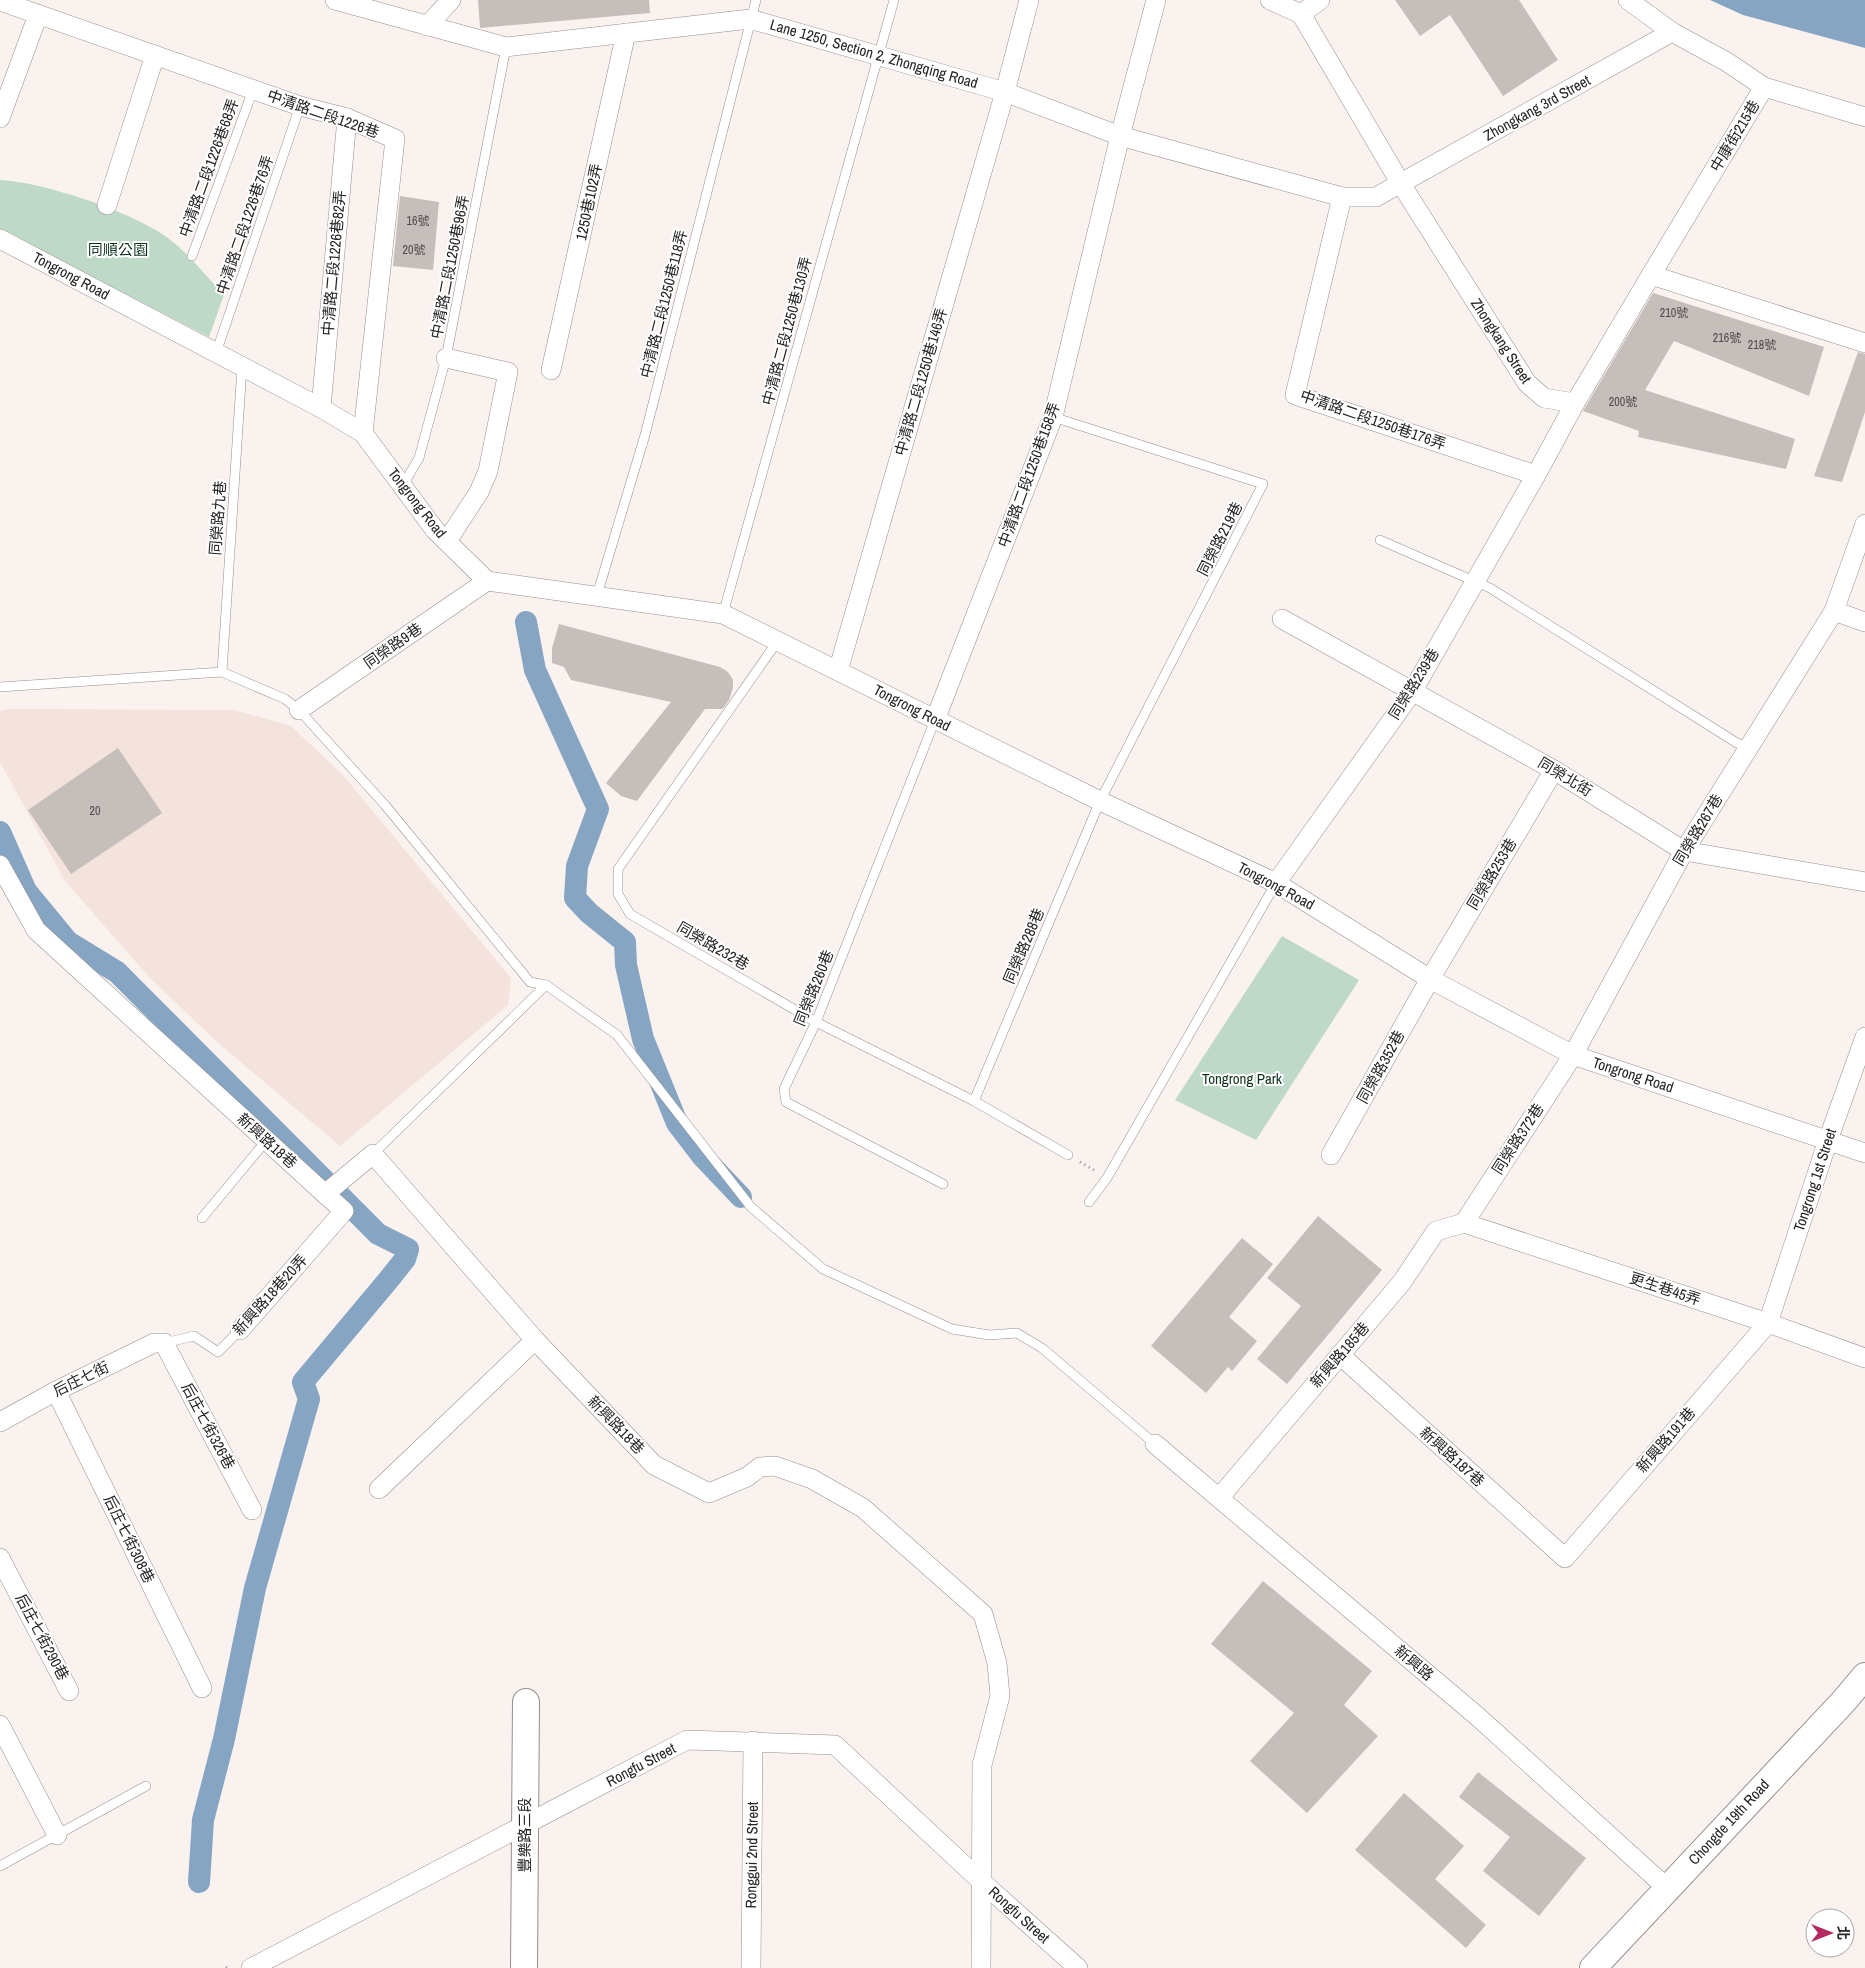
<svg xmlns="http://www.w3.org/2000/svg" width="1865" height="1968" viewBox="0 0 1865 1968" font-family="'Archivo Narrow','Noto Sans TC',sans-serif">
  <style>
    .built { fill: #f3e3dc }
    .green { fill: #bfd9c9 }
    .water { fill: #86a5c3 }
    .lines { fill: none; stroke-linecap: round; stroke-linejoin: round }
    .canal { stroke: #86a5c3; stroke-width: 22 }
    .building { fill: #c6bebb }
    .lane-casing { stroke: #968f8c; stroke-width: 10 }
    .street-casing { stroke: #968f8c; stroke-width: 20 }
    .secondary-casing { stroke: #968f8c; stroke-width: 28 }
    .path { stroke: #928c8a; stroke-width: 3; stroke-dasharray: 1 4; stroke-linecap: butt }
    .lane { stroke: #fff; stroke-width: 9 }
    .street { stroke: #fff; stroke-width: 19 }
    .secondary { stroke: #fff; stroke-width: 26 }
    .labels { text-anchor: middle; stroke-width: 4; stroke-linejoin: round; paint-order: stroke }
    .number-label { font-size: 12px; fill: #4e4a48 }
    .street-label { font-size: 15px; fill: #262322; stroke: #fff }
    .park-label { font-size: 15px; fill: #0e3120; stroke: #fff }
  </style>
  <rect width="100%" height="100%" fill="#faf2ef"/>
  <!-- built -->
  <polygon class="built" points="8,709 234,710 291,726 342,774 511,978 508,1005 340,1146 217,1042 149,977 65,881 0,762 0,711"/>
  <!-- green -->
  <g class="green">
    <path d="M0,180C43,182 133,212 168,238C189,254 206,276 224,295L209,337L0,229Z"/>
    <polygon points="1282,936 1359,980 1256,1140 1175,1100"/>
  </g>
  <!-- water -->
  <polygon class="water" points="1710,0 1865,0 1865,48 1743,15"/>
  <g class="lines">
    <!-- canal -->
    <g class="canal">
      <polyline points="526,622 535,670 598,809 577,866 575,898 589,913 625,942 626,965 643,1039 677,1123 703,1157 741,1197"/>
      <polyline points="0,832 26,891 68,942 117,972 378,1234 408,1249 405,1259 390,1278 303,1382 309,1399 255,1588 224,1739 203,1820 199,1882"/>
    </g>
  </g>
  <!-- building -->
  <g class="building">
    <polygon points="478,0 649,0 650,13 480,28"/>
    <polygon points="1395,0 1519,0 1558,60 1503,96 1450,15 1420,36"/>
    <polygon points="400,196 439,202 433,270 393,266"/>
    <polygon points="1653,293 1824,347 1809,396 1674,341 1645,390 1795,439 1786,469 1638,437 1639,431 1583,411"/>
    <polygon points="1858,352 1865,354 1865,412 1842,482 1814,476"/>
    <polygon points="559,624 720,667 728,672 733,680 733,688 729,700 724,707 722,709 705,709 637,801 621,796 606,783 671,702 571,680 564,667 552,663 552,648"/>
    <polygon points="118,748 162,813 71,874 28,810"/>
    <polygon points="1318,1216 1382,1270 1287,1384 1257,1359 1301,1306 1267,1278"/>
    <polygon points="1242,1238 1273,1264 1229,1317 1257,1341 1232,1371 1228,1367 1206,1393 1151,1346"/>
    <polygon points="1263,1581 1372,1671 1344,1705 1378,1736 1307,1813 1250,1761 1294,1713 1211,1644"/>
    <polygon points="1478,1772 1586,1858 1539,1916 1483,1871 1510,1837 1459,1797"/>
    <polygon points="1404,1793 1464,1846 1435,1879 1486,1925 1466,1948 1355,1850"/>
  </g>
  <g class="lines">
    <defs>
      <g id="lane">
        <polyline points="192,256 253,90"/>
        <polyline points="216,353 300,106"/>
        <polyline points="403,485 419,458 446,358 506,47"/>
        <polyline points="1380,540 1490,588 1737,743 1748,747"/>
        <polyline points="597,595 645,435 756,0"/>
        <polyline points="723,614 894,0"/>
        <polyline points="777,642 618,869 618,894 630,914 816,1022 974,1101 1068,1155"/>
        <polyline points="222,672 242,367"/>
        <polyline points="0,687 222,672 285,699 299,710 385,805 530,982 546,985 617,1035 751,1207 823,1269 952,1329 989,1335 1017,1333 1042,1348 1155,1444"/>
        <polyline points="935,720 816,1022 784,1089 786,1102 943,1184"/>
        <polyline points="974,1101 1100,801 1263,484 1053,417"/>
        <polyline points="373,1154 546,985"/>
        <polyline points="1089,1202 1107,1178 1276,883"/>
        <polyline points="202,1218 266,1141"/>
        <polyline points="164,1343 194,1336 218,1352 240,1330"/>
        <polyline points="0,1866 146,1786"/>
      </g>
      <g id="street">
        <polyline points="335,0 506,47 750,19 1005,92 1120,136 1342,197 1376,197 1672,32"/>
        <polyline points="1270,0 1301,14 1401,184 1527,383 1544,398 1575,403 1651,275 1865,343"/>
        <polyline points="1628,0 1672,32 1727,62 1764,87 1865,117"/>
        <polyline points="0,1 300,106 347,118 395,139 363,433"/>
        <polyline points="1301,14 1320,0"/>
        <polyline points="427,26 451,0"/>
        <polyline points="0,118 38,15"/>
        <polyline points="1342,197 1295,395 1536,475 1575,403"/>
        <polyline points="107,205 155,55"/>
        <polyline points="0,239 321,408 363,433 435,530 487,581 723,614 1100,801 1276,883 1430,979 1573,1055 1865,1153"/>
        <polyline points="1651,275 1764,87"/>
        <polyline points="446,358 508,372 488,471 479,492 447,541"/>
        <polyline points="551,370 626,33"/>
        <polyline points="321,408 347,118"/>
        <polyline points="1834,611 1865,622"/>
        <polyline points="1282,619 1554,770 1684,851 1865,882"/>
        <polyline points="838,671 1005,92 1029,0"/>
        <polyline points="299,710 487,581"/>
        <polyline points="935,720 1053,417 1120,136 1156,0"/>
        <polyline points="0,865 36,930 325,1194 373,1154 535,1340 654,1465 709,1493 747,1477 760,1467 775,1466 812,1479 863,1508 983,1614 997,1663 1000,1696 982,1765 981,1968"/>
        <polyline points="1276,883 1412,692 1536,475"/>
        <polyline points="1331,1155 1430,979 1554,770"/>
        <polyline points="1464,1223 1573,1055 1684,851 1834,611 1865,524"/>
        <polyline points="1464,1223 1768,1323 1865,1358"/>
        <polyline points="240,1330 344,1211 325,1194"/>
        <polyline points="1340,1355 1565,1558 1768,1323 1828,1140 1865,1037"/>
        <polyline points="56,1391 202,1688"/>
        <polyline points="0,1422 56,1391 154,1343 164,1343 252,1510"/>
        <polyline points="1155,1444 1477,1716 1667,1888"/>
        <polyline points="379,1489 535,1340"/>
        <polyline points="1219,1498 1402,1282 1436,1231 1464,1223"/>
        <polyline points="0,1558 69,1691"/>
        <polyline points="0,1725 57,1835"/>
        <polyline points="251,1968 687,1740 835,1745 982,1882 1078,1968"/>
        <polyline points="751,1968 753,1741"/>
      </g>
      <g id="secondary">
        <polyline points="524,1968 526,1702"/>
        <polyline points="1593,1968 1843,1702 1865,1676"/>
      </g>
    </defs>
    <!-- lane casing -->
    <use href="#lane" class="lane-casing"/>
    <!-- street casing -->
    <use href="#street" class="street-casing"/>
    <!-- secondary casing -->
    <use href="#secondary" class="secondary-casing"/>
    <!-- path -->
    <g class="path">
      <polyline points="1080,1162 1094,1170"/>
      <polyline points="226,1967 227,1968"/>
    </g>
    <!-- lane -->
    <use href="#lane" class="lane"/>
    <!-- street -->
    <use href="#street" class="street"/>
    <!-- secondary -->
    <use href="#secondary" class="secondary"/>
  </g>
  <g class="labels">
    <!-- number labels -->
    <g class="number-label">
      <text x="418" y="225">16號</text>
      <text x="414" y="254">20號</text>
      <text x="1674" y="317">210號</text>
      <text x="1727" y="342">216號</text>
      <text x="1762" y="349">218號</text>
      <text x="1623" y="406">200號</text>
      <text x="95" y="815">20</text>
    </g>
    <!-- street labels -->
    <g class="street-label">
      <text transform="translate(874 54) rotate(16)" y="5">Lane 1250, Section 2, Zhongqing Road</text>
      <text transform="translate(1537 108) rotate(-29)" y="5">Zhongkang 3rd Street</text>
      <text transform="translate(323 114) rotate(19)" y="5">中清路二段1226巷</text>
      <text transform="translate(1735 136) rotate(-59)" y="5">中康街215巷</text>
      <text transform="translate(209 168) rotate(-70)" y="5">中清路二段1226巷68弄</text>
      <text transform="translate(589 202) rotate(-78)" y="5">1250巷102弄</text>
      <text transform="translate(245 225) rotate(-71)" y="5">中清路二段1226巷76弄</text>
      <text transform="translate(334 263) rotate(-85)" y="5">中清路二段1226巷82弄</text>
      <text transform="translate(450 267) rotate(-79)" y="5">中清路二段1250巷96弄</text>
      <text transform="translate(71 276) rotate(28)" y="5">Tongrong Road</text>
      <text transform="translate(664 304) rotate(-76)" y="5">中清路二段1250巷118弄</text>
      <text transform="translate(787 331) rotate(-75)" y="5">中清路二段1250巷130弄</text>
      <text transform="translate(1501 341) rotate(57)" y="5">Zhongkang Street</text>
      <text transform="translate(921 382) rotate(-74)" y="5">中清路二段1250巷146弄</text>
      <text transform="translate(1373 420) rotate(19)" y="5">中清路二段1250巷176弄</text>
      <text transform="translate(1029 475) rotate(-70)" y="5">中清路二段1250巷158弄</text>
      <text transform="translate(417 503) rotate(52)" y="5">Tongrong Road</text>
      <text transform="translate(218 518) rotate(-86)" y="5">同榮路九巷</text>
      <text transform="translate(1220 539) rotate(-63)" y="5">同榮路219巷</text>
      <text transform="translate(393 646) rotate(-35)" y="5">同榮路9巷</text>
      <text transform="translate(1414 684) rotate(-58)" y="5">同榮路239巷</text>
      <text transform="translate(912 708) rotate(27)" y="5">Tongrong Road</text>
      <text transform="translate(1565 777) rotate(31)" y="5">同榮北街</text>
      <text transform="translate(1698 830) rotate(-59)" y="5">同榮路267巷</text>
      <text transform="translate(1492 874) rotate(-59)" y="5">同榮路253巷</text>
      <text transform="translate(1276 886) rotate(28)" y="5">Tongrong Road</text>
      <text transform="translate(713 946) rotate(30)" y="5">同榮路232巷</text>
      <text transform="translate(1024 946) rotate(-67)" y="5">同榮路288巷</text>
      <text transform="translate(814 988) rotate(-68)" y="5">同榮路260巷</text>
      <text transform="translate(1381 1067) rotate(-61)" y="5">同榮路352巷</text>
      <text transform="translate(1633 1075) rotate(18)" y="5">Tongrong Road</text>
      <text transform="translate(1518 1139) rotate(-57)" y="5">同榮路372巷</text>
      <text transform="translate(267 1141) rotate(42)" y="5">新興路18巷</text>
      <text transform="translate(1815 1180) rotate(-72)" y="5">Tongrong 1st Street</text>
      <text transform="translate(1665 1289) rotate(18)" y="5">更生巷45弄</text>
      <text transform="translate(270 1295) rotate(-48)" y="5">新興路18巷20弄</text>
      <text transform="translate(1340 1355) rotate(-49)" y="5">新興路185巷</text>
      <text transform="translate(81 1379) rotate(-26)" y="5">后庄七街</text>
      <text transform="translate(616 1425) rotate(46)" y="5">新興路18巷</text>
      <text transform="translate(208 1426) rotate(62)" y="5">后庄七街326巷</text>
      <text transform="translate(1666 1440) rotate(-49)" y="5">新興路191巷</text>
      <text transform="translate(1452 1457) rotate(42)" y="5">新興路187巷</text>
      <text transform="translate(129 1539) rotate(64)" y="5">后庄七街308巷</text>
      <text transform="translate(42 1637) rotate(62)" y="5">后庄七街290巷</text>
      <text transform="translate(1414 1663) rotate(40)" y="5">新興路</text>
      <text transform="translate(641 1765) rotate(-28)" y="5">Rongfu Street</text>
      <text transform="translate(1729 1822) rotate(-47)" y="5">Chongde 19th Road</text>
      <text transform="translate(525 1835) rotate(-90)" y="5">豐樂路三段</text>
      <text transform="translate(752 1855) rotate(-89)" y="5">Ronggui 2nd Street</text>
      <text transform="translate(1019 1915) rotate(42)" y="5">Rongfu Street</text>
    </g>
    <!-- park labels -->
    <g class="park-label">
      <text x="118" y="255">同順公園</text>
      <text x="1242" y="1084">Tongrong Park</text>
    </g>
  </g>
  <!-- north arrow -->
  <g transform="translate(1830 1933) rotate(90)"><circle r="24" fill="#ffffff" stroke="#a8a7a7"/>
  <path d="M0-4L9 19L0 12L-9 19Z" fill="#b4275f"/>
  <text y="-8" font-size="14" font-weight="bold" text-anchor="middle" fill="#262322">北</text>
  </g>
</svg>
